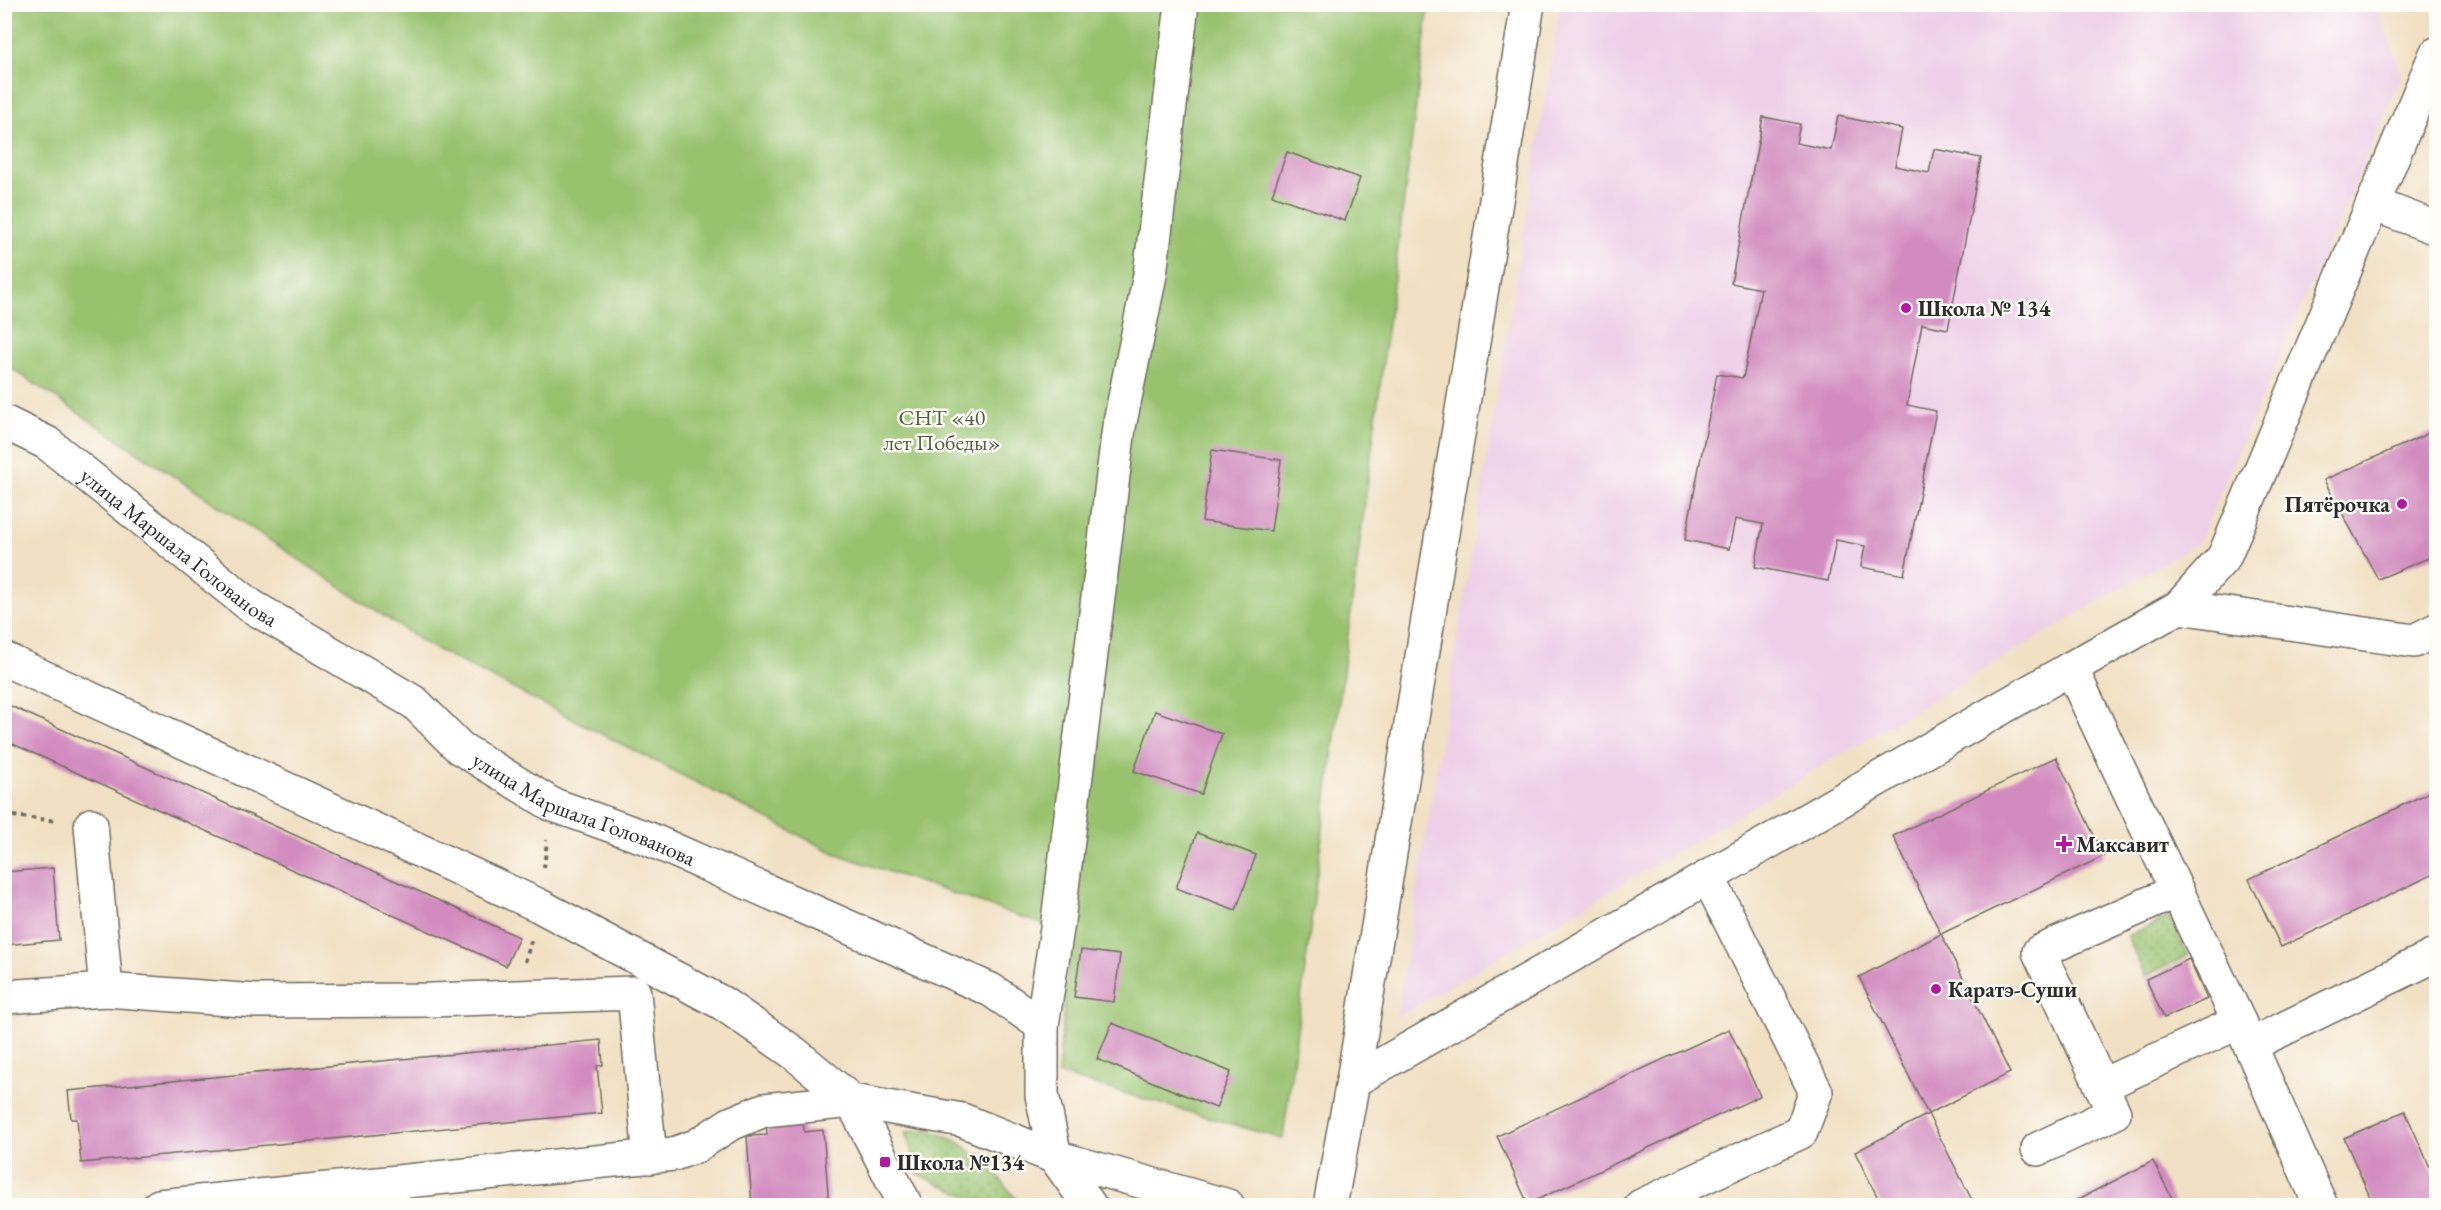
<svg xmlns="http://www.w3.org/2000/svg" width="2441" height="1210" viewBox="0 0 2441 1210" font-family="'EB Garamond',serif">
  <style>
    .built { fill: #eed0e8 }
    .grass { fill: url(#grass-dots); stroke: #62764c; stroke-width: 1.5 }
    .garden { fill: #98c26e; stroke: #62764c; stroke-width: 1.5 }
    .building { fill: #d28bbf }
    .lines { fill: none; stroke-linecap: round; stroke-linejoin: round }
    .minor-casing { stroke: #706a60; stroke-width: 36 }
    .path { stroke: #706a60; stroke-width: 4; stroke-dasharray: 4.5 4.5; stroke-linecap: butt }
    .minor { stroke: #fff; stroke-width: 33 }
    .poi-dot { fill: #b5179e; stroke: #fdfcf7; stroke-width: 2 }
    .labels { text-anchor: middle; stroke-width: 5; stroke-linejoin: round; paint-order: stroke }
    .poi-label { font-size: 22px; font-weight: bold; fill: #2b2b2b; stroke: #fdfcf7; text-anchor: start }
    .park-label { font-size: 22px; fill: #516042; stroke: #fdfcf7 }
    .street-label { font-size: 22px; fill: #2b2b2b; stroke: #fdfcf7 }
  </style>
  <defs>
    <pattern id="grass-dots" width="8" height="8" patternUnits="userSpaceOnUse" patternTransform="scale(1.5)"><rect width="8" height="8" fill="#98c26e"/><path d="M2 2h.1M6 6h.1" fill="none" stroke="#7c9e5b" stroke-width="1.8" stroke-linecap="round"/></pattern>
  </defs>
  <rect width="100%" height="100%" fill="#fdfcf7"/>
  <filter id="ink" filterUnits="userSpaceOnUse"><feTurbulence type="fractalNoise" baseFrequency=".0167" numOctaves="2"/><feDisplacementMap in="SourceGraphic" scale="12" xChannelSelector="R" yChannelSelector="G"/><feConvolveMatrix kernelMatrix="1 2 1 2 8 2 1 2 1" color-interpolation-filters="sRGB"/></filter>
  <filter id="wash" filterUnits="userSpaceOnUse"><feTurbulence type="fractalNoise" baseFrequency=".008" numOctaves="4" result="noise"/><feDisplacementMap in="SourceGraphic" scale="24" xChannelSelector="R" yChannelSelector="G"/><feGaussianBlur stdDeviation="1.35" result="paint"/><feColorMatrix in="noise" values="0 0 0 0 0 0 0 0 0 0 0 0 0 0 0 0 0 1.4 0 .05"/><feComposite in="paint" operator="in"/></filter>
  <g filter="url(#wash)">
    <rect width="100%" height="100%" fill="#f1e0c3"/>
    <!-- built -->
    <polygon class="built" points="1560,5 2376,5 2402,75 2199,542 1396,1018"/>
    <!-- grass -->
    <g class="grass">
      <polygon points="2170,917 2188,956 2145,976 2127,936"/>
      <path d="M927,1129L959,1142L990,1167L1017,1200C987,1210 946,1188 919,1174L905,1132Z"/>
    </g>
    <!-- garden -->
    <polygon class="garden" points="4,5 1429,5 1283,1139 1058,1074 1071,934 834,853 426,644 5,364"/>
    <g id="blocks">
      <!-- building -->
      <g class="building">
        <polygon points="1838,116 1902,129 1895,166 1929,173 1934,149 1981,158 1948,329 1922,324 1907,405 1936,411 1904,575 1861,567 1865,546 1836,540 1828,581 1755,567 1763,524 1735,519 1729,549 1685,540 1717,374 1743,378 1761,289 1731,283 1763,117 1800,124 1796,143 1831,150"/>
        <polygon points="1287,152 1360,178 1345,221 1272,195"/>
        <polygon points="2436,430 2436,555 2378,579 2324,480"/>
        <polygon points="1212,450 1281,460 1271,531 1202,521"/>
        <polygon points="4,703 519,937 506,966 4,740"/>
        <polygon points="1155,711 1222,734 1201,794 1134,771"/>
        <polygon points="2056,757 2104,856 1941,934 1893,836"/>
        <polygon points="2436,789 2436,873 2281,947 2249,879"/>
        <polygon points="1197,833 1256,855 1236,910 1176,888"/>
        <polygon points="53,868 59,940 4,945 4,872"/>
        <polygon points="1941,934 2010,1073 1928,1114 1859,977"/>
        <polygon points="1081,950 1120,955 1114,1002 1074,997"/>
        <polygon points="2189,959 2207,999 2164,1018 2146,979"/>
        <polygon points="1112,1023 1231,1072 1216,1108 1097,1059"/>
        <polygon points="1729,1029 1760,1096 1528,1204 1497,1136"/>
        <polygon points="601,1040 603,1065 597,1066 602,1113 81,1163 77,1119 71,1119 68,1091"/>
        <polygon points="2405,1111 2436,1181 2436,1206 2374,1206 2344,1138"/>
        <polygon points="1928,1114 1975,1206 1882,1206 1855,1152"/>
        <polygon points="803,1120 804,1132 823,1130 829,1206 752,1206 747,1136 767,1135 766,1123"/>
        <polygon points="2153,1161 2176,1206 2065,1206"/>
      </g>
    </g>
  </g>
  <g filter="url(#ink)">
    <use href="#blocks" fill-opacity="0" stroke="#706a60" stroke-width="1.5"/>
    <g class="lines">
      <defs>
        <g id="minor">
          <polyline points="2373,204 2436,228"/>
          <path id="s1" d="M4,422L47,443L251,606L415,703L460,748L551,804L649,839L991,990L1042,1025V1095L1055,1157L1090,1206"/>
          <polyline points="2179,607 2414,641 2436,630"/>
          <polyline points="4,659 540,906 722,1003 794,1053 852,1101 962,1120 1055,1157 1228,1206"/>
          <polyline points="2071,668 2179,607 2224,557 2436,54"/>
          <polyline points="91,825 106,990"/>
          <polyline points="4,997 106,990 256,1001 431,1000 634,993 650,1157"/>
          <polyline points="1042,1025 1057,929 1119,427 1150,275 1182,4"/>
          <polyline points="2250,1045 2436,955"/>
          <polyline points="1353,1081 2071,668 2250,1045 2321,1206"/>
          <polyline points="2101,1086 2239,1022"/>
          <polyline points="2038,1149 2114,1113 2039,952 2177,891"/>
          <polyline points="159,1206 674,1154 696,1146 730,1124 764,1110 852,1101 906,1206"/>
          <polyline points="1330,1206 1353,1081 1528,4"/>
          <polyline points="1641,1206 1801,1132 1816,1092 1708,877"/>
        </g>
      </defs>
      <!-- minor casing -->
      <use href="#minor" class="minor-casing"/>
      <!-- path -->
      <g class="path">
        <polyline points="4,815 57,821"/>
        <polyline points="544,868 547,840"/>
        <polyline points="525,962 531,941"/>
      </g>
      <!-- minor -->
      <use href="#minor" class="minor"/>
    </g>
  </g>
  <!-- markers -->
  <g class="poi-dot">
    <circle cx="1906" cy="308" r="6"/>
    <circle cx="2402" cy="504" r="6"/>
    <path d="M2061 835h6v6h6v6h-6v6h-6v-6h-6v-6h6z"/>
    <circle cx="1936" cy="989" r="6"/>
    <rect x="879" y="1156" width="12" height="12" rx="3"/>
  </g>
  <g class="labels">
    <!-- poi labels -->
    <g class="poi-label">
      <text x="1918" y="316">Школа № 134</text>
      <text x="2390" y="512" text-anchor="end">Пятёрочка</text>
      <text x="2076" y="852">Максавит</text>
      <text x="1948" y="997">Каратэ-Суши</text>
      <text x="897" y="1170">Школа №134</text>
    </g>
    <!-- park labels -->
    <g class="park-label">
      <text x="942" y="425">СНТ «40<tspan x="942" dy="25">лет Победы»</tspan></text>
    </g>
    <!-- street labels -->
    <g class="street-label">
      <text dy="8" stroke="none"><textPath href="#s1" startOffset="216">улица Маршала Голованова</textPath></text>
      <text dy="8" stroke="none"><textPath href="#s1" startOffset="702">улица Маршала Голованова</textPath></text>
    </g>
  </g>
  <!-- margin -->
  <rect width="2441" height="1210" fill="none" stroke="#fdfcf7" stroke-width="24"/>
</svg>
